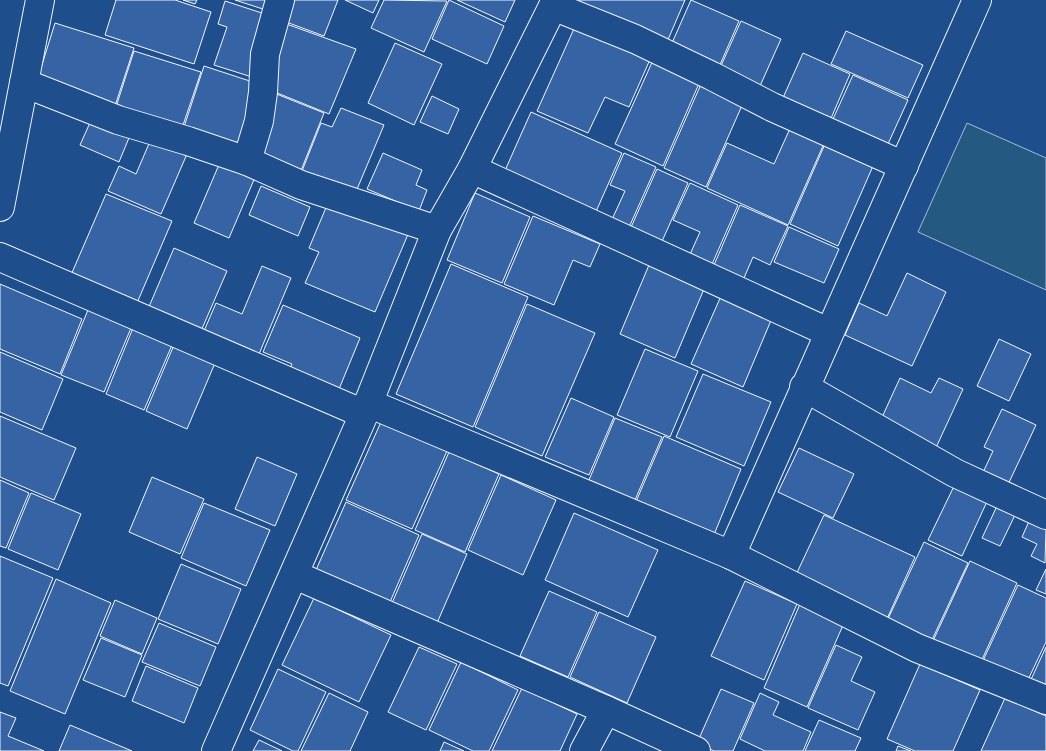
<svg xmlns="http://www.w3.org/2000/svg" width="1046" height="751" viewBox="0 0 1046 751" font-family="Overpass,sans-serif">
  <style>
    .green { fill: #245a82; stroke: #a8bbd7 }
    .building { fill: #3563a3; stroke: #f2f6ff }
    .lines { fill: none; stroke-linecap: round; stroke-linejoin: round }
    .street-casing { stroke: #f2f6ff; stroke-width: 30 }
    .street { stroke: #1f4e8c; stroke-width: 28 }
  </style>
  <rect width="100%" height="100%" fill="#1f4e8c"/>
  <!-- green -->
  <polygon class="green" points="967,123 1046,158 1046,290 918,232"/>
  <!-- building -->
  <g class="building">
    <polygon points="116,0 175,0 211,12 194,64 105,35"/>
    <polygon points="183,0 197,0 195,4"/>
    <polygon points="235,0 273,0 269,11"/>
    <polygon points="284,0 338,0 324,36 278,19"/>
    <polygon points="345,0 379,0 373,13"/>
    <polygon points="384,0 447,1 424,52 371,28"/>
    <polygon points="449,0 504,26 487,64 432,39"/>
    <polygon points="457,0 515,0 505,22"/>
    <polygon points="580,0 685,0 664,49 576,9"/>
    <polygon points="691,0 739,21 716,74 668,52"/>
    <polygon points="225,1 271,16 252,77 214,65 227,27 218,24"/>
    <polygon points="278,21 356,49 329,114 265,88"/>
    <polygon points="741,21 781,39 756,95 716,77"/>
    <polygon points="577,22 652,55 629,107 605,97 588,133 537,111"/>
    <polygon points="55,23 134,48 114,109 36,84"/>
    <polygon points="846,31 923,65 908,98 831,64"/>
    <polygon points="395,43 442,64 414,125 368,103"/>
    <polygon points="134,51 201,72 181,131 115,110"/>
    <polygon points="803,53 850,74 826,130 778,109"/>
    <polygon points="654,58 701,79 663,166 615,144"/>
    <polygon points="204,66 262,85 241,148 183,130"/>
    <polygon points="853,75 908,100 883,155 828,130"/>
    <polygon points="702,82 744,101 706,187 664,168"/>
    <polygon points="269,91 324,113 300,173 251,153"/>
    <polygon points="432,96 459,109 448,134 420,122"/>
    <polygon points="341,108 384,125 355,194 302,171 321,123 332,127"/>
    <polygon points="531,112 622,153 594,216 503,175"/>
    <polygon points="93,116 131,133 119,162 80,145"/>
    <polygon points="792,124 826,139 788,225 707,188 727,143 774,164"/>
    <polygon points="151,139 187,154 161,214 108,191 119,166 136,174"/>
    <polygon points="825,144 873,166 838,246 790,224"/>
    <polygon points="383,153 422,170 416,185 427,190 419,211 367,189"/>
    <polygon points="624,153 656,167 626,234 609,226 625,191 610,185"/>
    <polygon points="221,160 256,175 229,238 194,223"/>
    <polygon points="657,169 688,183 659,248 628,234"/>
    <polygon points="690,183 738,205 709,271 687,261 700,232 673,220"/>
    <polygon points="261,186 310,207 298,236 249,215"/>
    <polygon points="475,193 530,217 502,283 447,260"/>
    <polygon points="106,194 172,221 137,303 71,275"/>
    <polygon points="330,198 409,232 375,312 305,283 319,252 309,248"/>
    <polygon points="740,205 788,226 770,265 753,257 741,285 711,272"/>
    <polygon points="533,216 600,244 590,267 573,260 554,305 504,284"/>
    <polygon points="789,227 839,249 824,283 774,262"/>
    <polygon points="174,248 227,271 201,331 148,309"/>
    <polygon points="451,264 528,297 473,427 396,394"/>
    <polygon points="649,265 704,289 675,358 620,334"/>
    <polygon points="262,266 291,278 259,354 204,331 216,303 242,314"/>
    <polygon points="907,273 946,292 912,366 845,335 859,303 887,316"/>
    <polygon points="0,284 82,319 60,374 0,349"/>
    <polygon points="721,296 772,318 743,387 691,364"/>
    <polygon points="527,304 595,333 542,456 475,427"/>
    <polygon points="283,305 360,338 337,394 288,373 292,364 263,352"/>
    <polygon points="88,310 131,328 104,392 61,375"/>
    <polygon points="133,328 172,345 144,410 106,394"/>
    <polygon points="999,339 1031,354 1009,401 977,386"/>
    <polygon points="174,345 215,363 187,429 146,411"/>
    <polygon points="645,349 698,371 670,437 617,415"/>
    <polygon points="0,352 63,379 42,430 0,412"/>
    <polygon points="703,374 771,402 744,466 676,437"/>
    <polygon points="900,378 931,393 939,378 963,389 934,452 878,426"/>
    <polygon points="571,398 614,417 589,475 545,457"/>
    <polygon points="1002,409 1036,425 1004,493 979,481 993,451 984,447"/>
    <polygon points="0,416 76,448 54,500 0,477"/>
    <polygon points="615,418 662,437 635,500 589,480"/>
    <polygon points="381,422 447,451 412,529 346,500"/>
    <polygon points="664,436 741,469 713,537 635,504"/>
    <polygon points="799,448 854,474 833,518 778,492"/>
    <polygon points="449,452 499,474 465,552 415,530"/>
    <polygon points="257,457 297,474 275,526 235,509"/>
    <polygon points="501,475 556,500 523,575 468,550"/>
    <polygon points="152,477 204,499 180,554 129,532"/>
    <polygon points="0,480 29,493 6,548 0,546"/>
    <polygon points="957,480 990,495 962,556 928,540"/>
    <polygon points="31,493 81,514 58,570 8,549"/>
    <polygon points="346,502 419,535 390,602 316,570"/>
    <polygon points="204,503 270,530 246,586 181,558"/>
    <polygon points="997,506 1015,515 1000,546 982,538"/>
    <polygon points="574,513 658,550 628,617 545,580"/>
    <polygon points="824,515 915,557 886,621 794,579"/>
    <polygon points="1030,519 1046,527 1045,563 1031,556 1037,544 1022,537"/>
    <polygon points="422,534 467,554 437,623 392,603"/>
    <polygon points="924,542 968,563 931,642 887,621"/>
    <polygon points="0,556 53,578 8,686 0,683"/>
    <polygon points="970,561 1017,583 980,664 932,643"/>
    <polygon points="181,564 241,589 218,644 158,619"/>
    <polygon points="1046,569 1046,594 1036,590"/>
    <polygon points="56,579 111,603 65,714 10,691"/>
    <polygon points="745,581 797,604 764,680 711,656"/>
    <polygon points="1018,585 1046,598 1046,642 1025,686 981,665"/>
    <polygon points="549,591 597,612 568,677 520,656"/>
    <polygon points="314,598 391,635 359,702 282,665"/>
    <polygon points="115,600 157,618 142,654 100,636"/>
    <polygon points="800,604 844,623 807,707 764,688"/>
    <polygon points="599,612 656,637 627,703 570,677"/>
    <polygon points="159,623 216,647 200,686 142,662"/>
    <polygon points="101,638 142,655 125,697 83,680"/>
    <polygon points="836,645 862,657 851,681 875,692 858,730 808,708"/>
    <polygon points="419,647 457,664 426,730 388,712"/>
    <polygon points="1046,647 1046,695 1028,686"/>
    <polygon points="461,662 518,690 489,751 473,751 429,730"/>
    <polygon points="920,664 980,690 953,751 915,751 887,739"/>
    <polygon points="146,666 198,688 184,723 132,701"/>
    <polygon points="278,669 326,692 298,751 293,751 250,730"/>
    <polygon points="522,688 577,714 560,751 492,751"/>
    <polygon points="721,689 754,703 733,751 714,751 697,743"/>
    <polygon points="329,693 368,712 350,751 301,751"/>
    <polygon points="760,693 779,702 773,715 811,732 803,751 765,751 740,739"/>
    <polygon points="1005,698 1046,716 1046,751 981,751"/>
    <polygon points="0,712 16,718 8,736 44,751 0,751"/>
    <polygon points="819,720 861,738 855,751 805,751"/>
    <polygon points="70,725 132,751 59,751"/>
    <polygon points="259,740 282,751 253,751"/>
    <polygon points="444,742 464,751 440,751"/>
    <polygon points="898,746 911,751 896,751"/>
  </g>
  <g class="lines">
    <defs>
      <g id="street">
        <polyline points="553,6 635,39 712,76 772,107 904,166"/>
        <polyline points="24,83 118,120 188,141 247,161 301,185 437,230"/>
        <polyline points="247,161 259,121 263,92 265,54 280,0"/>
        <polyline points="472,169 828,332"/>
        <polyline points="0,207 40,0"/>
        <polyline points="0,257 364,414"/>
        <polyline points="804,387 955,473 1046,515"/>
        <polyline points="368,403 731,555 917,648 1046,700"/>
        <polyline points="731,555 977,0"/>
        <polyline points="295,575 606,710 696,751"/>
        <polyline points="216,751 364,414 437,230 472,169 556,0"/>
        <polyline points="584,751 606,710"/>
      </g>
    </defs>
    <!-- street casing -->
    <use href="#street" class="street-casing"/>
    <!-- street -->
    <use href="#street" class="street"/>
  </g>
</svg>
